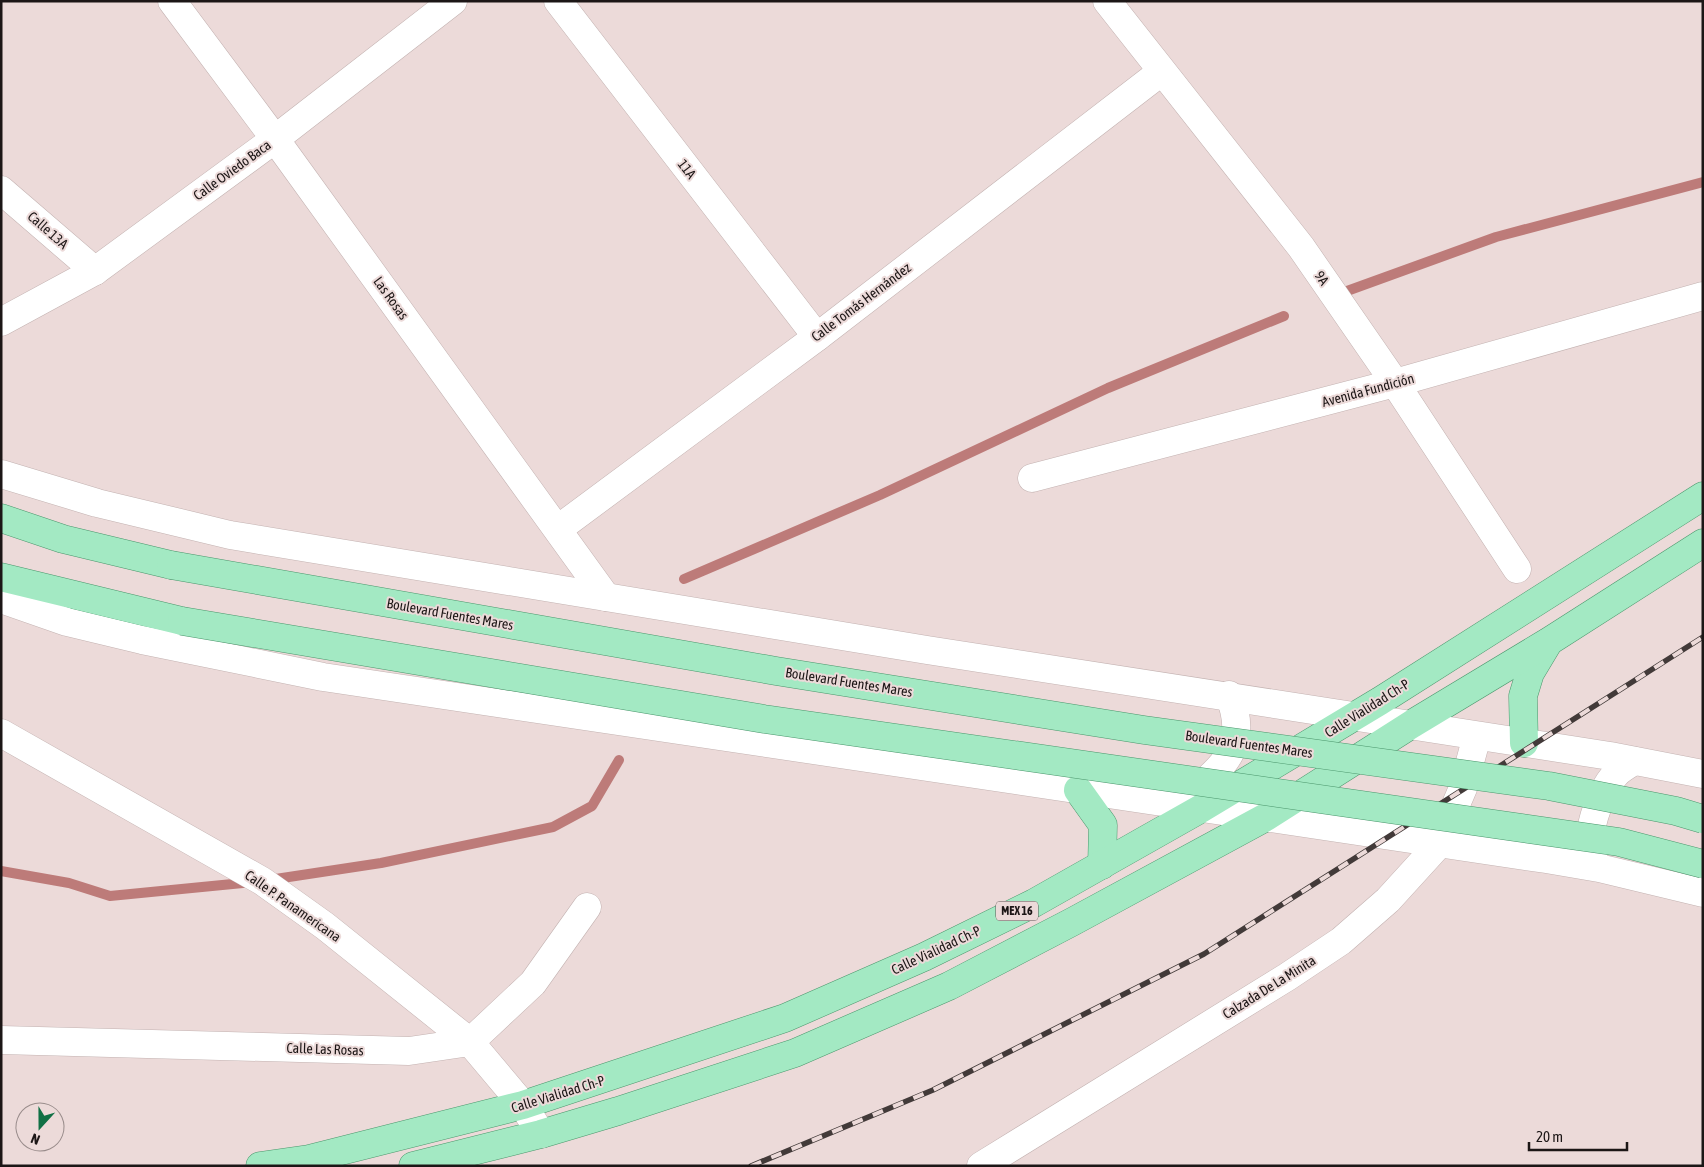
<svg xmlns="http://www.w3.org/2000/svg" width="1704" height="1167" viewBox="0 0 1704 1167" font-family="'Asap Condensed',sans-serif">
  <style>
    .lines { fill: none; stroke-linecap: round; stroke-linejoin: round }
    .stream { stroke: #bd7b79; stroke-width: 10 }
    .street-casing { stroke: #c3b2b1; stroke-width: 29 }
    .secondary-casing { stroke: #c3b2b1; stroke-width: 29 }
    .primary-casing { stroke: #4b966c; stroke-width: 29 }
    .street { stroke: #fff; stroke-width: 28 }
    .secondary { stroke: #fff; stroke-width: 28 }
    .primary { stroke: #a3e9c3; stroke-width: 28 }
    .rail-casing { stroke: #423a39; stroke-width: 5.5 }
    .rail { stroke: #ecdad9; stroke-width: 4; stroke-dasharray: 11; stroke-linecap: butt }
    .primary-bridge-casing { stroke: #4b966c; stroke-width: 29; stroke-linecap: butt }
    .primary-bridge { stroke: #a3e9c3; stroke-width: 28 }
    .labels { text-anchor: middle; stroke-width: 4; stroke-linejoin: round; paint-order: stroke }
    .shield { fill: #ecdad9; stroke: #5a5150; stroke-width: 1 }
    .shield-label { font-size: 12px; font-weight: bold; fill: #1c1616 }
    .street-label { font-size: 14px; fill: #1c1616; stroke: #ecdad9 }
  </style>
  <rect width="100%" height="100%" fill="#ecdad9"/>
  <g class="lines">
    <!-- stream -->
    <g class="stream">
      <polyline points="1347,291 1496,237 1703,182"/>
      <polyline points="684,579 880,495 1108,388 1284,316"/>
      <polyline points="1,871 69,883 110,896 253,882"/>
      <polyline points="269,880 381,863 553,827 592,806 619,760"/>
    </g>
    <defs>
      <g id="street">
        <polyline points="172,1 275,139 606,597"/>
        <polyline points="558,1 817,337"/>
        <polyline points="1,190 95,271"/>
        <polyline points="1,322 95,271 275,139 453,1"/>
        <polyline points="1032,478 1395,383 1703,296"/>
        <polyline points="558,529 817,337 1161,72"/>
        <polyline points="1,733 262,881 325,926 470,1042 533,983 587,907"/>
        <polyline points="981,1166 1287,977 1341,941 1388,900 1439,844 1463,788 1477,736"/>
      </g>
      <g id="secondary">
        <polyline points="1107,1 1301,247 1395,383 1517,569"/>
        <polyline points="1,474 97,503 230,535 927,650 1610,756 1703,774"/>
        <polyline points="1,599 67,622 142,640 323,677 1546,859 1599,868 1703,893"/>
        <path d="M1189,794C1226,767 1249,742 1229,695"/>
        <path d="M1594,860C1582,841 1600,790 1615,775C1620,769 1628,765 1634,761"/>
        <polyline points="1,1040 409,1051 470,1042 523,1105 541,1134"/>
      </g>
      <g id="primary">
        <polyline points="1,518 63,539 171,565"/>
        <polyline points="1,577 182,621"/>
        <polyline points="1524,743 1523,696 1530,673 1548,643"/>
        <polyline points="1078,790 1103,825 1102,865"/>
        <polyline points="260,1166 309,1159 523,1105 785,1018 924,957 1034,903 1202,808 1380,701 1703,496"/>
        <polyline points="413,1166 541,1134 618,1111 795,1053 949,986 1072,922 1266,817 1412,724 1548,642 1703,543"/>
      </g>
    </defs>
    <!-- street casing -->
    <use href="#street" class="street-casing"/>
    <!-- secondary casing -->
    <use href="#secondary" class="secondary-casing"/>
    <!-- primary casing -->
    <use href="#primary" class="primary-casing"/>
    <!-- street -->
    <use href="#street" class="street"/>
    <!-- secondary -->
    <use href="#secondary" class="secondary"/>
    <!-- primary -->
    <use href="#primary" class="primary"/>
    <defs>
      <polyline id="rail" points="751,1166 933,1090 1204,954 1703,637"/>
    </defs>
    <!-- rail casing -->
    <use href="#rail" class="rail-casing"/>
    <!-- rail -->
    <use href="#rail" class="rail"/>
    <defs>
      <g id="primary-bridge">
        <polyline points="171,565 776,671 1144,730 1549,786 1676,811 1703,819"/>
        <polyline points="182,621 764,719 1619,842 1703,864"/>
      </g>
    </defs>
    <!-- primary-bridge casing -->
    <use href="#primary-bridge" class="primary-bridge-casing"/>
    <!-- primary-bridge -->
    <use href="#primary-bridge" class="primary-bridge"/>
  </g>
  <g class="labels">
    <!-- shield labels -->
    <rect class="shield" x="996" y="901.5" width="42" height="19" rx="4"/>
    <g class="shield-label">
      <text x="1017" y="915">MEX 16</text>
    </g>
    <!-- street labels -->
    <g class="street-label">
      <text transform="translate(687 169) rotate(52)" y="5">11A</text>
      <text transform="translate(232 170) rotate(-36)" y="5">Calle Oviedo Baca</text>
      <text transform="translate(48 230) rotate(41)" y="5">Calle 13A</text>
      <text transform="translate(1322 278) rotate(55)" y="5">9A</text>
      <text transform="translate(391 298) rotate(54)" y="5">Las Rosas</text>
      <text transform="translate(861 302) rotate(-37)" y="5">Calle Tomás Hernández</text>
      <text transform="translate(1368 390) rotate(-15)" y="5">Avenida Fundición</text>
      <text transform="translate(450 614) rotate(10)" y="5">Boulevard Fuentes Mares</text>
      <text transform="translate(849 682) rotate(9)" y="5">Boulevard Fuentes Mares</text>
      <text transform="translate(1367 708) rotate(-32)" y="5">Calle Vialidad Ch-P</text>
      <text transform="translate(1249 744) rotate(8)" y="5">Boulevard Fuentes Mares</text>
      <text transform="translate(293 906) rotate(35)" y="5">Calle P. Panamericana</text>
      <text transform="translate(936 950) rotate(-25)" y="5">Calle Vialidad Ch-P</text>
      <text transform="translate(1269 987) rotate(-32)" y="5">Calzada De La Minita</text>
      <text transform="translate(325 1049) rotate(2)" y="5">Calle Las Rosas</text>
      <text transform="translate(558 1094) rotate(-17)" y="5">Calle Vialidad Ch-P</text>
    </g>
  </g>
  <!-- border -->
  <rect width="1704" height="1167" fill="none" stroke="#1c1616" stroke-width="5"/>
  <!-- north arrow -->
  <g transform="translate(40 1127) rotate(201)"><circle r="24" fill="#ecdad9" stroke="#998c8b"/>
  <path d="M0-4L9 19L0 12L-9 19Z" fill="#107045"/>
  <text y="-8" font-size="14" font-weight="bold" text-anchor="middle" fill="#1c1616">N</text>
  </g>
  <!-- scale -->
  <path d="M1529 1142v8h98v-8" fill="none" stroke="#1c1616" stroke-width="2.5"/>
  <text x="1536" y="1142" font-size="15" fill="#1c1616" stroke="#ecdad9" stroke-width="4" paint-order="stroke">20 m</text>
</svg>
